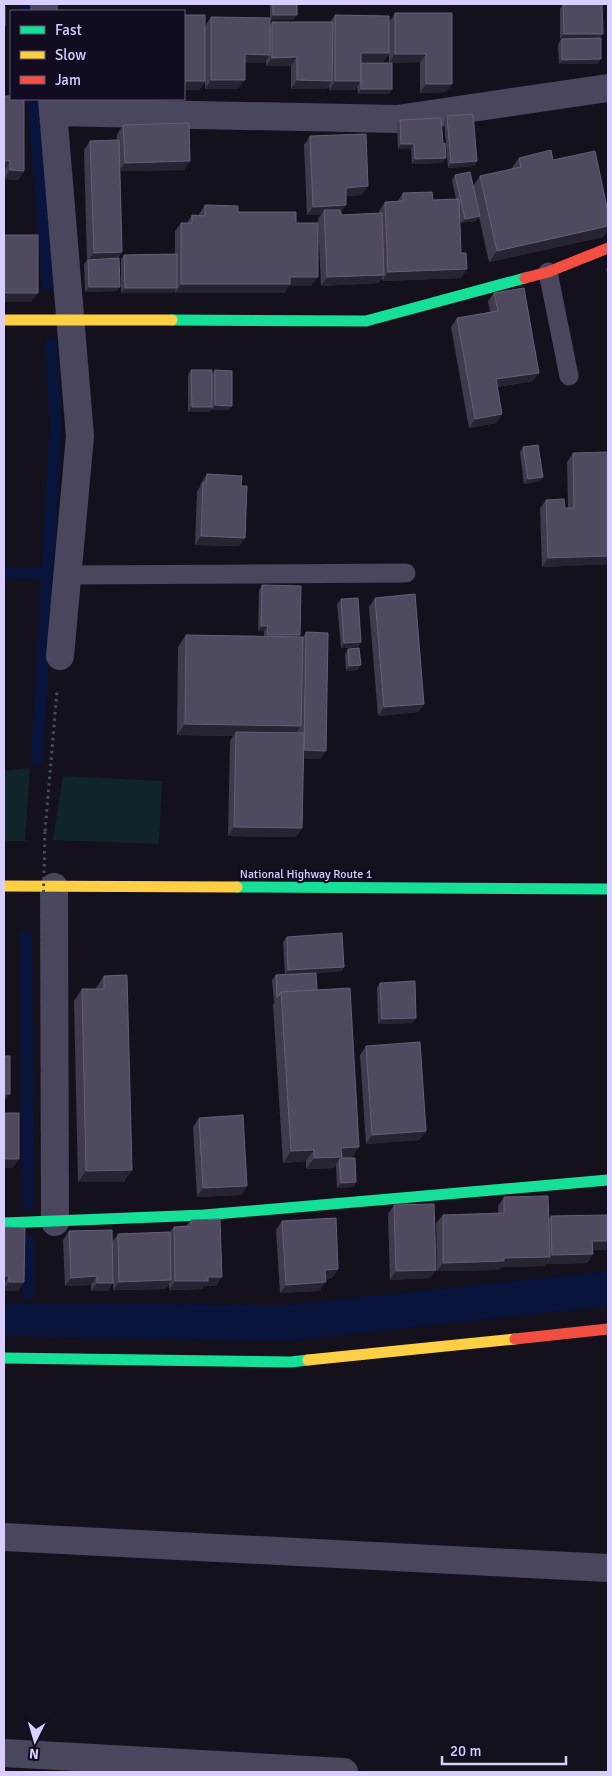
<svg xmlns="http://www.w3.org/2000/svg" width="612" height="1776" viewBox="0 0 612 1776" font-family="Signika,sans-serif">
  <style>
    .green { fill: #102529 }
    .water { fill: #09143c }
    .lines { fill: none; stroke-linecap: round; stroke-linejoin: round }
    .stream { stroke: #09143c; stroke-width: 12 }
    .path { stroke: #454f5f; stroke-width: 3; stroke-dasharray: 2.5 4; stroke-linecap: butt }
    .lane { stroke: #4a465d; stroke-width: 19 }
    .street { stroke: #4a465d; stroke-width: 28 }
    .fast { stroke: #16e098; stroke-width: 11 }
    .slow { stroke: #ffcf43; stroke-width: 11 }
    .jam { stroke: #f24e42; stroke-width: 11 }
    .path-bridge { stroke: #454f5f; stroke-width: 3; stroke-dasharray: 2.5 4; stroke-linecap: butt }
    .wall { fill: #403a4c }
    .shaded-wall { fill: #272331 }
    .building { fill: #504a60; stroke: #665e79 }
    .labels { text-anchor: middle; stroke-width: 4.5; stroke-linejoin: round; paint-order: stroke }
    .street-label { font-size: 12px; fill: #dacdff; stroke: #130c21 }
  </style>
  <rect width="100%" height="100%" fill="#14111c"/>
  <!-- green -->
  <g class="green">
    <polygon points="30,768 25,841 4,841 4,771"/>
    <polygon points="63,776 162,781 159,844 53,840"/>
  </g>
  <!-- water -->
  <polygon class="water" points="608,1271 608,1306 287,1341 4,1336 4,1303 286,1305"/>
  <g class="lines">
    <!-- stream -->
    <g class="stream">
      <polyline points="25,4 26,11"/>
      <polyline points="33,99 48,285"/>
      <polyline points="4,573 48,574"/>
      <polyline points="37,760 56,423 51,344"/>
      <polyline points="26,937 28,1204"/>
      <polyline points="28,1240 28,1294"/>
    </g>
    <!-- path -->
    <polyline class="path" points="45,831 57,691"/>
    <!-- lane -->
    <g class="lane">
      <polyline points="548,272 569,376"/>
      <polyline points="67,575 406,573"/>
    </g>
    <!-- street -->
    <g class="street">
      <polyline points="44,4 44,11"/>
      <polyline points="52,99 80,436 60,656"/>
      <polyline points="53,112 397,119 608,88"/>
      <polyline points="54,887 55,1222"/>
      <polyline points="4,1537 608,1568"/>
      <polyline points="4,1753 344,1772"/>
    </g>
    <!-- fast -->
    <g class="fast">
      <polyline points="172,320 366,321 525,278"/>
      <polyline points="237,887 608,889"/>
      <polyline points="4,1223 204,1215 608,1180"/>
      <polyline points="4,1358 291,1362 308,1360"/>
    </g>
    <!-- slow -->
    <g class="slow">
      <polyline points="4,320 172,320"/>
      <polyline points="4,886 237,887"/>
      <polyline points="308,1360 515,1339"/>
    </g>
    <!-- jam -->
    <g class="jam">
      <polyline points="525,278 548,272 608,248"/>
      <polyline points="515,1339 608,1329"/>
    </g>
    <!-- path-bridge -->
    <polyline class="path-bridge" points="42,951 45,831"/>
  </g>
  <!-- wall -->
  <g class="wall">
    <polygon points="270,4 297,4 294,20 270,20"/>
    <polygon points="563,4 600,38 601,59 598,64 559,64 558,44 561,39 560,39 560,9"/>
    <polygon points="395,13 452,13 446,92 420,93 420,62 389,63 389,54 383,62 361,62 361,63 392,89 389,94 358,94 357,86 355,90 329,90 329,86 326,89 291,89 291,66 266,66 266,60 264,63 245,63 238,89 205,89 205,82 199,90 184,90 184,15 205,26 211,17 270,25 272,22 330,22 335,15 389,22"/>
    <polygon points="4,96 24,171 18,180 4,179"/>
    <polygon points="447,116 477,161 474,166 448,168 444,121"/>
    <polygon points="400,120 443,144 446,158 442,163 412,164 411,149 398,149 397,124"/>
    <polygon points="123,125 184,170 120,171 122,252 118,258 117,291 85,292 84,264 87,260 84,150 90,141 117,140 117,134"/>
    <polygon points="310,136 362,195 346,196 341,215 379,213 379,211 385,202 397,202 403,193 433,200 456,199 452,180 455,175 473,186 480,176 511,169 519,158 553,160 608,212 608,230 603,237 489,262 479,217 476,221 461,223 459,214 461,278 382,281 382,278 378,283 321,286 318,219 321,215 307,215 304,145"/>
    <polygon points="205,205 296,223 311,286 289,286 284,293 175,293 175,290 173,293 121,293 121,259 124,255 175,254 175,231 181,223 187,223 192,215 199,215 199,214"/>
    <polygon points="608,266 608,276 606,269"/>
    <polygon points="494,293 533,381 497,387 502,414 496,423 469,428 451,327 457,318 490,312 488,301"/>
    <polygon points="191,370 212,374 215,370 232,406 228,410 212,410 212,408 209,412 188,412 188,375"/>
    <polygon points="523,447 540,481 524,484 520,452"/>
    <polygon points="573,453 608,564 542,567 540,508 546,500 565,508 568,508 567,462"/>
    <polygon points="207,474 241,486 239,546 195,545 197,492 200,487 201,483"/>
    <polygon points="262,585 300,635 298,637 303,637 306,632 320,759 303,759 302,828 296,837 228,836 230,741 233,736 177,735 178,647 186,635 264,637 264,631 258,631 259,590"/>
    <polygon points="375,598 424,704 418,712 378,716 369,607"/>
    <polygon points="341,599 361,642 358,647 341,648 337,604"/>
    <polygon points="348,649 361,665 357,670 346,671 345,654"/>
    <polygon points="287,937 344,967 341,971 304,974 317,990 352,1158 356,1182 353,1187 337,1188 336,1165 334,1168 306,1169 306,1161 283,1163 273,1004 275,1002 274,1002 272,980 276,975 285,974 283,942"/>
    <polygon points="104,976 124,1182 78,1182 74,1001 82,989 96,989 96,988"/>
    <polygon points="380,983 413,1023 378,1024 377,988"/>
    <polygon points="366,1046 426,1131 419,1140 366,1144 360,1055"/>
    <polygon points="608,1067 608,1113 607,1069"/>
    <polygon points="199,1118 247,1186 241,1195 197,1197 193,1127"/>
    <polygon points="504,1197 549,1218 551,1216 608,1250 593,1250 593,1254 587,1263 546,1264 546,1263 544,1266 501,1267 498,1270 437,1271 436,1223 443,1215 498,1213 498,1206"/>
    <polygon points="394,1205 436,1270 430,1278 390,1280 388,1214"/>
    <polygon points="191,1220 216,1286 204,1286 202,1289 169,1290 169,1284 165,1289 113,1290 113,1283 107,1291 91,1291 91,1285 65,1286 63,1240 69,1231 112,1242 118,1234 170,1232 174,1227 186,1226"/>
    <polygon points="282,1221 338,1269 332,1278 325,1279 319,1291 280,1293 276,1230"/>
    <polygon points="4,1227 24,1282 18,1291 4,1291"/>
  </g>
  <!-- shaded-wall -->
  <g class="shaded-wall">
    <polygon points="273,15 297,15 294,20 270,20"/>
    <polygon points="564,34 603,34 600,39 560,39"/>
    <polygon points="361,53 389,53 383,62 355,62"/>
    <polygon points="245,54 270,55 264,63 238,63"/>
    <polygon points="395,54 426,54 420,62 389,63"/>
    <polygon points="297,57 291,66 266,66 272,58"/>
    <polygon points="601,59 598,64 559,64 562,60"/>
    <polygon points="211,80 245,80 238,89 205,89"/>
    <polygon points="297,80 332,81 326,89 291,89"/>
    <polygon points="184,81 205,81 199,90 184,90"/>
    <polygon points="335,81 361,81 355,90 329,90"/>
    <polygon points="426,84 452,84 446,92 420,93"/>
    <polygon points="361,89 392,89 389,94 358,94"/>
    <polygon points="401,144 414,144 411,149 398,149"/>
    <polygon points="446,158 442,163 412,164 415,159"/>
    <polygon points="4,161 10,161 4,170"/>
    <polygon points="190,161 184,170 118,171 125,163"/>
    <polygon points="477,161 474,166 448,168 451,163"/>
    <polygon points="10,170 24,171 18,180 4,179"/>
    <polygon points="368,186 362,195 340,196 346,188"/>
    <polygon points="346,205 340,214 324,210 321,215 307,215 313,207"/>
    <polygon points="480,216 476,221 461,223 465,219"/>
    <polygon points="608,226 608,230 603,237 489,262 497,251"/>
    <polygon points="122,252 116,260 87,261 94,253"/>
    <polygon points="467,269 461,278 382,281 388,272"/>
    <polygon points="384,275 378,283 321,286 327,277"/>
    <polygon points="290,277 318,277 311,286 289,286 284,293 175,293 181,284"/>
    <polygon points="89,287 120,287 117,291 85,292"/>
    <polygon points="125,288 177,288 173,293 121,293"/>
    <polygon points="4,293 38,293 31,302 4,302"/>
    <polygon points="539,373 533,381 490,388 496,379"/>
    <polygon points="215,405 232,406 228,410 212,410"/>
    <polygon points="192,407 212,407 209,412 188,412"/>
    <polygon points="502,414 496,423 469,428 475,419"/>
    <polygon points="543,477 540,481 524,484 528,479"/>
    <polygon points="201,536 245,538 239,546 195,545"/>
    <polygon points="608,556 608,564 542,567 548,558"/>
    <polygon points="261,626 268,626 264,631 258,631"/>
    <polygon points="267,635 300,635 296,640 264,640"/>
    <polygon points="361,642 358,647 341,648 344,643"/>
    <polygon points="361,665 357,670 346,671 349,666"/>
    <polygon points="424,704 418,712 378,716 384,707"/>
    <polygon points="185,724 301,726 293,737 236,732 233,736 177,735"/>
    <polygon points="304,750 326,751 320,759 298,759"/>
    <polygon points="234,827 302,828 296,837 228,836"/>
    <polygon points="344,967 341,971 285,975 288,970"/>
    <polygon points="416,1018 413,1023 378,1024 382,1019"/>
    <polygon points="4,1094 10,1094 6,1099 4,1099"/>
    <polygon points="426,1131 419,1140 366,1144 372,1135"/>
    <polygon points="359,1147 351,1159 340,1159 334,1168 306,1169 314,1158 341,1148"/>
    <polygon points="314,1150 306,1161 283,1163 291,1151"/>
    <polygon points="4,1159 19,1159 13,1168 4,1168"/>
    <polygon points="132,1170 124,1182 78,1182 86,1171"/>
    <polygon points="356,1182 353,1187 337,1188 341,1183"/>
    <polygon points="247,1186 241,1195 197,1197 203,1188"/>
    <polygon points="592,1241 608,1241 608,1250 586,1250"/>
    <polygon points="593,1254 587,1263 546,1264 552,1255"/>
    <polygon points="550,1257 544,1266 501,1267 498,1270 437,1271 443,1263 504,1258"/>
    <polygon points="338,1269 332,1278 319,1279 325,1270"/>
    <polygon points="436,1270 430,1278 390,1280 396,1271"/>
    <polygon points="4,1276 9,1276 4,1284"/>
    <polygon points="97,1276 91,1285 65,1286 71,1278"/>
    <polygon points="208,1277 222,1277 216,1286 204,1286 202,1289 169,1290 175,1281"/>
    <polygon points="171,1280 165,1289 113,1290 119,1282"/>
    <polygon points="9,1282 24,1282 18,1291 4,1291 4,1289"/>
    <polygon points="326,1282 319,1291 280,1293 286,1285"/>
    <polygon points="97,1283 113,1283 107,1291 91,1291"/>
  </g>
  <!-- building -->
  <g class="building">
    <rect x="273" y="4" width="24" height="11"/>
    <polygon points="563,4 602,4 603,34 564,34"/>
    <rect x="4" y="7" width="1" height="18"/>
    <polygon points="395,13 452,13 452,84 426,84 426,54 395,54"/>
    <rect x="184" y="15" width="21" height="66"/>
    <polygon points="335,15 389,16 389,53 361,53 361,81 335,81"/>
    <polygon points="211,17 270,18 270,55 245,54 245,80 211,80"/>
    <polygon points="272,22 333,22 332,81 297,80 297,57 272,58"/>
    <polygon points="601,38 601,59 562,60 562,39"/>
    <rect x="361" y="63" width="31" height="26"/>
    <polygon points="4,96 11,96 11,99 24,99 24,171 10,170 10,161 4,161"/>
    <polygon points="473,114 477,161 451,163 447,116"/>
    <polygon points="441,118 443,144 445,143 446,158 415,159 414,144 401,144 400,120"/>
    <polygon points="189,123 190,161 125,163 123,125"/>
    <polygon points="366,134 368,186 346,188 346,205 313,207 310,136"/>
    <polygon points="119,140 122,252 94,253 90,141"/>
    <polygon points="551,150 553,160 595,151 608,212 608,226 497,251 480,176 521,167 519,158"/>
    <polygon points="470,172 480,216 465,219 455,175"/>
    <polygon points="432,192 433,200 459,199 461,253 466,253 467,269 388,272 385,202 403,201 403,193"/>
    <polygon points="205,205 238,206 238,212 296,212 296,223 318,223 318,277 290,277 290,284 181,284 181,223 192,223 192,215 205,216"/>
    <polygon points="324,210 340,210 341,215 382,213 384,275 327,277"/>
    <rect x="4" y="235" width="34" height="58"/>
    <polygon points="177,254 177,288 125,288 124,255"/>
    <polygon points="119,258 120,287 89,287 88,260"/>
    <polygon points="524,288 539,373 496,379 502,414 475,419 457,318 498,311 494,293"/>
    <polygon points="191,370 212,370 212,407 192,407"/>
    <polygon points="215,370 232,371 232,406 215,405"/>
    <polygon points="538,445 543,477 528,479 523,447"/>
    <polygon points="608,452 608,556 548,558 546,500 564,499 565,508 574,508 573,453"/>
    <polygon points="207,474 242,476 241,486 247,486 245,538 201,536 203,483 206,483"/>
    <polygon points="262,585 301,586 300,635 267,635 268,626 261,626"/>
    <polygon points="415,594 424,704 384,707 375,598"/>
    <polygon points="358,598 361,642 344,643 341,599"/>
    <polygon points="306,632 328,633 326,751 304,750"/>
    <polygon points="186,635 303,637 301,726 185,724"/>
    <polygon points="359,648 361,665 349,666 348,649"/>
    <polygon points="236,732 304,733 302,828 234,827"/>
    <polygon points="342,933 344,967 288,970 287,937"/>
    <polygon points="316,973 317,990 281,992 278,997 277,997 276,975"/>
    <polygon points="127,975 132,1170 86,1171 82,989 104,989 104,976"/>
    <polygon points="415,981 416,1018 382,1019 380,983"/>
    <polygon points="350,988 359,1147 341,1148 342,1157 314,1158 314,1150 291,1151 281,992"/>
    <polygon points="420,1042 426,1131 372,1135 366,1046"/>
    <rect x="4" y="1056" width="6" height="38"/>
    <rect x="4" y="1113" width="15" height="46"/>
    <polygon points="243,1115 247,1186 203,1188 199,1118"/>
    <polygon points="341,1158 355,1158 356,1182 341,1183 339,1160"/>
    <polygon points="548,1196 550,1257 504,1258 504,1261 443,1263 443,1215 504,1213 504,1197"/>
    <polygon points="434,1204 436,1270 396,1271 394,1205"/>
    <polygon points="608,1215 608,1241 592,1241 593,1254 552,1255 551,1216"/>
    <polygon points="336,1218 338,1269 325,1270 326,1282 286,1285 282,1221"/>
    <polygon points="220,1219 222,1277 208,1277 208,1281 175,1281 174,1227 191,1226 191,1220"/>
    <polygon points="4,1227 25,1228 24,1282 9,1282 9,1276 4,1276"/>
    <polygon points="112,1230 113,1283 97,1283 97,1276 71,1278 69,1231"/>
    <polygon points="170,1232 171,1280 119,1282 118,1234"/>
  </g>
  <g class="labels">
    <!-- street labels -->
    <g class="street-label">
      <text x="306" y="878">National Highway Route 1</text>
    </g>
  </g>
  <!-- border -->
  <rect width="612" height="1776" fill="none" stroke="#dacdff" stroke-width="10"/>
  <!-- legend -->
  <rect x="10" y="10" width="175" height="90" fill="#130c21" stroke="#63597a"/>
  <rect x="20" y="26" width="25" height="8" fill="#16e098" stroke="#63597a"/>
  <text x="55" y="35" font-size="15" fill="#dacdff">Fast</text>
  <rect x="20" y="51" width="25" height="8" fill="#ffcf43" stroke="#63597a"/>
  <text x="55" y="60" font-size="15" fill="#dacdff">Slow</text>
  <rect x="20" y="76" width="25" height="8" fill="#f24e42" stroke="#63597a"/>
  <text x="55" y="85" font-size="15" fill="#dacdff">Jam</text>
  <!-- north arrow -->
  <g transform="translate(35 1741) rotate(185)" stroke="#130c21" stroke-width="4" paint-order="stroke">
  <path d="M0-4L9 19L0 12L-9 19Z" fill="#dacdff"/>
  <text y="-8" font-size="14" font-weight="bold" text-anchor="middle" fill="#dacdff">N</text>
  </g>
  <!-- scale -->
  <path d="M442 1756v8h124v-8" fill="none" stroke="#dacdff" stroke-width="2.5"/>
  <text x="450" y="1756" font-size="15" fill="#dacdff" stroke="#130c21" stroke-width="4" paint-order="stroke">20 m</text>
</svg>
